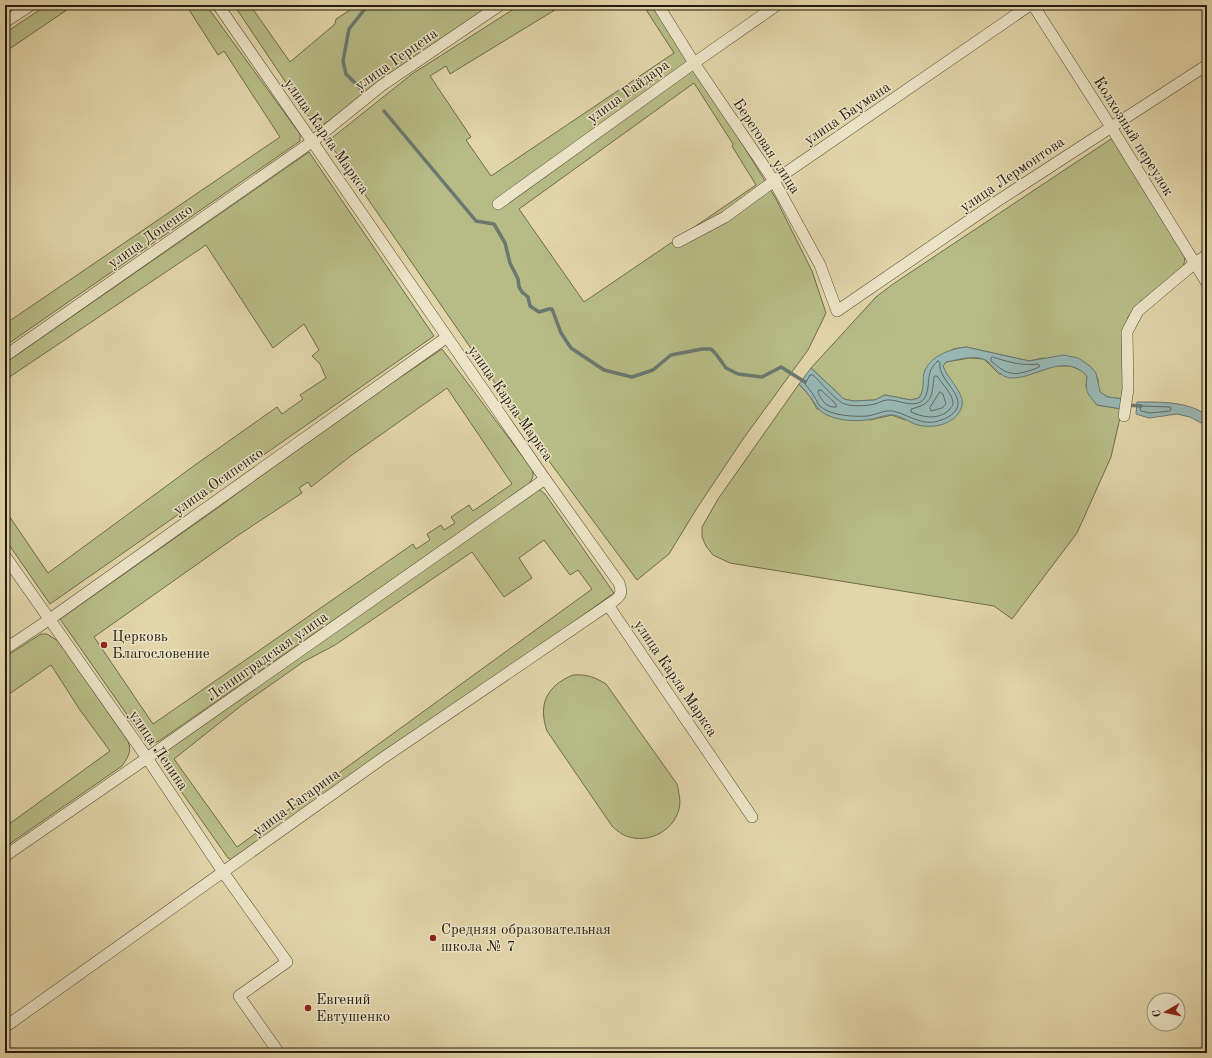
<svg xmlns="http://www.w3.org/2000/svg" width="1212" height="1058" viewBox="0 0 1212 1058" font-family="'Old Standard TT',serif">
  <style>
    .green { fill: #b7bc86; stroke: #6e6c4a; fill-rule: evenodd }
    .water { fill: #98b6b2; stroke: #6a7870 }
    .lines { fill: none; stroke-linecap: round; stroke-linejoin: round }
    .shore { stroke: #5e6860; stroke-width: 1 }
    .stream { stroke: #6a7870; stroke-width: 3.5 }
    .street-casing { stroke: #544a34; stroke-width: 12 }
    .street { stroke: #ece4c7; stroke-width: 11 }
    .poi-dot { fill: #8f2418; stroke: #ece4c7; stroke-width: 1.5 }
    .labels { text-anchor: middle; stroke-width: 3; stroke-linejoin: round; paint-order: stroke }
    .street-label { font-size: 15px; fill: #241b0d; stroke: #ece4c7 }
    .poi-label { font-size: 15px; fill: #241b0d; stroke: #ece4c7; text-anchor: start }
  </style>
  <rect width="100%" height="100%" fill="#e2d5a9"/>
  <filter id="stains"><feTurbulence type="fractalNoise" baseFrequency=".005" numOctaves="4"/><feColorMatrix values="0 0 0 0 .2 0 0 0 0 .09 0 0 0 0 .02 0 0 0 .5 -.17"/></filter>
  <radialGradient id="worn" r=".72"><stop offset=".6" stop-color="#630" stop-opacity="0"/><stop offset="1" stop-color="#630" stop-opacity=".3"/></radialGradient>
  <!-- green -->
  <g class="green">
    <polygon points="47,5 74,5 5,52 5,33"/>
    <polygon points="186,5 206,5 300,134 300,141 5,346 5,324 280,137 224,51 218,55"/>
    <polygon points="234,5 250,5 290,62 335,24 336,19 358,5 495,5 317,129"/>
    <path d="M520,5H563L450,74L446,66L430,76L471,137L466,140L491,176L674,53L643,5H651L702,78L776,199L812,271L826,313L808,350L743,439L697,508L669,554L637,580L543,453L328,141L412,74ZM694,83L733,144L732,146L756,185L584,302L519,209Z"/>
    <polygon points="1111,139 1117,142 1166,223 1185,258 1183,269 1139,303 1128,317 1122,345 1124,399 1108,397 1100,392 1098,388 1098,379 1090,366 1043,358 1029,361 966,347 953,349 925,370 924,391 919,398 911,400 885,395 875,400 853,401 844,399 811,368 876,297 893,284"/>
    <polygon points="309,152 434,336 50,604 5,539 5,510 48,573 195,465 277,407 282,414 303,399 300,395 326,378 320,364 312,356 319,350 304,324 273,348 206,245 5,380 5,363"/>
    <path d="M442,349L532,469C535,477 531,481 526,487L159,741C153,744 149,744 144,739L60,619L219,507L331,424ZM447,388L512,484L473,511L469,505L451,517L455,523L444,530L441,525L427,534L430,540L416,549L413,544L153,724L94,637L240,534L302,493L299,488L308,482L311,487L352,455Z"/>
    <path d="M970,358L984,359L999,374L1025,376L1054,366H1071L1082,371L1087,376L1086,387L1097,405L1122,409L1111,457L1077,533L1012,619L994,606L730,563L713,555L706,546L702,537V527L718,499L799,384L811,398L817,409L870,420L892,415L905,420L962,405C960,389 947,380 943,366L946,362Z"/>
    <path d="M538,490H540L545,494L614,593L268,841L234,861L228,858L164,767C161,761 161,757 165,751ZM544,540L570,575L578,570L592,589L237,847L174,759L242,705L303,662L335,645L472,552L504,597L532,578L519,558Z"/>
    <path d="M41,634H47L58,641L128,741C132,752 128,757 122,766L5,847V827L110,751L80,710L51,665L5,697V657Z"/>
    <path d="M573,675C586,674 595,677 606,684L677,784C679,793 681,801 679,809C673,833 644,846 622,834C619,832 615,829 612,826L547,731C538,705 546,686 573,675Z"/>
  </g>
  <!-- water -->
  <g class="water">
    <path d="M966,347L1029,361L1064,355L1078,358L1090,366L1096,373L1100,392L1108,397L1124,399L1122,409L1097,405C1087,393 1085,393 1087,376C1064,352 1039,377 1013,378C999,379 993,362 983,359C972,355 957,360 946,362L943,366C947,378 965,393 962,406C957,424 934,429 918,425C910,423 902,416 893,415C887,414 878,418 872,419C858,422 840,421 827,415C817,410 817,406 811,398C807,393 803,388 799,384L811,368L844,399L853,401L875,400L885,395L911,400L919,398C926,387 921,379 925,370C932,355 951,349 966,347Z"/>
    <path d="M1137,402C1161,402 1186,401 1207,415V426L1190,417L1177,414L1149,418L1136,414Z"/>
  </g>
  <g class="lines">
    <!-- shore -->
    <g class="shore">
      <path d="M993,357C1008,362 1022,366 1038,364L1040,366C1036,369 1032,370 1028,371C1011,377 1004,372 991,361V358Z"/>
      <path d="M938,361L940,363C937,379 966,395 956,410C952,415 948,418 941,420C927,426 914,419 900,413C898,413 894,411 892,411C884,410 875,415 868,416C855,417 830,416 820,406C818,404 816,399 814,396C811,391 808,388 805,384L810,375H813C820,382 834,398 842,403C850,407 866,406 875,404C879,403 883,400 887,400C897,399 914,409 923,400C933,388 923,372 938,361Z"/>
      <path d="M935,376H937C941,382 954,396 953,404C953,406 951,407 950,409C940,420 924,418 911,412V409C932,404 932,397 934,377Z"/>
      <path d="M819,390H821L836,404V407C826,408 822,400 818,393Z"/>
      <polygon points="940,392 943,394 946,404 942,408 931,411 930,408"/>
      <polygon points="1142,406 1170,407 1171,409 1170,411 1150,413 1141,411 1140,408"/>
    </g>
    <!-- stream -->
    <g class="stream">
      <polyline points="362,90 346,74 343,61 349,29 368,5"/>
      <polyline points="384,111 476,221 494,224 505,243 510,263 518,279 519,287 522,292 528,297 530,306 539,312 549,309 552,309 561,333 571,348 604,370 632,377 653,370 671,355 702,349 711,349 716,354 726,368 738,374 762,377 781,367 805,382"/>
      <polyline points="1127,405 1141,406"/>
    </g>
    <defs>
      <g id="street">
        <path d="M218,5L545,479L619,583C624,596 618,598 608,605L752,817"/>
        <polyline points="658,5 694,63 774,181 820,265 837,311 996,202 1207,65"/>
        <polyline points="1033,5 1111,127 1207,283"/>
        <polyline points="5,22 31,5"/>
        <polyline points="498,204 694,63 777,5"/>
        <polyline points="678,242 725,217 774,181 1030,5"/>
        <polyline points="5,356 313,141 381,86 500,5"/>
        <polyline points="1124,416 1128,389 1127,332 1138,311 1195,263 1207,255"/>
        <polyline points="5,556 147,758 223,872 287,962 239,996 279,1053"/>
        <polyline points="5,649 50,619 447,337"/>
        <polyline points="5,856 147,758 545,479"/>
        <polyline points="5,1027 383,758 608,605"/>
      </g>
    </defs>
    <!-- street casing -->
    <use href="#street" class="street-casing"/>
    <!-- street -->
    <use href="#street" class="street"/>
  </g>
  <!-- markers -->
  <g class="poi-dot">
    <circle cx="104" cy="645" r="4"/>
    <circle cx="433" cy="938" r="4"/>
    <circle cx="308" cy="1008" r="4"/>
  </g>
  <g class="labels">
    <!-- street labels -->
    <g class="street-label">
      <text transform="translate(396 59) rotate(-35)" y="5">улица Герцена</text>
      <text transform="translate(628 91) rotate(-36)" y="5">улица Гайдара</text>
      <text transform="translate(847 113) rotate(-34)" y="5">улица Баумана</text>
      <text transform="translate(327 136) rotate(55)" y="5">улица Карла Маркса</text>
      <text transform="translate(1134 136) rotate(58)" y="5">Колхозный переулок</text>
      <text transform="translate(767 146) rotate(57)" y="5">Береговая улица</text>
      <text transform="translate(1012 174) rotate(-34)" y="5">улица Лермонтова</text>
      <text transform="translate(150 236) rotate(-35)" y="5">улица Доценко</text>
      <text transform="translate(511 403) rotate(55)" y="5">улица Карла Маркса</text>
      <text transform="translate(218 481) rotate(-35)" y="5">улица Осипенко</text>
      <text transform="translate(267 656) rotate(-35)" y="5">Ленинградская улица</text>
      <text transform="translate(676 678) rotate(56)" y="5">улица Карла Маркса</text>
      <text transform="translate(159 750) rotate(56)" y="5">улица Ленина</text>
      <text transform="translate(296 802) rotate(-36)" y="5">улица Гагарина</text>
    </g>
    <!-- poi labels -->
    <g class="poi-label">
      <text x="112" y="641">Церковь<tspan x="112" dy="17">Благословение</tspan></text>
      <text x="441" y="934">Средняя образовательная<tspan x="441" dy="17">школа № 7</tspan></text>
      <text x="316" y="1004">Евгений<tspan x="316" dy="17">Евтушенко</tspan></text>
    </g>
  </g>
  <!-- margin -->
  <rect width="1212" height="1058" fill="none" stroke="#e2d5a9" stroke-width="20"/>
  <rect x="6" y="6" width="1200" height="1046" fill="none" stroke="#241b0d" stroke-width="2"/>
  <rect x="10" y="10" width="1192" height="1038" fill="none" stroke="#241b0d"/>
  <!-- north arrow -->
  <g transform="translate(1166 1012) rotate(261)"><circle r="19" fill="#ece4c7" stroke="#9c947d"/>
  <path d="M0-3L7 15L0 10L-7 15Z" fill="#8f2418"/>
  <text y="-6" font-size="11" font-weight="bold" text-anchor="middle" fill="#241b0d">С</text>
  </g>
  <rect width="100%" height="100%" filter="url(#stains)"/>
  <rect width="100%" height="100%" fill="url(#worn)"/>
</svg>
